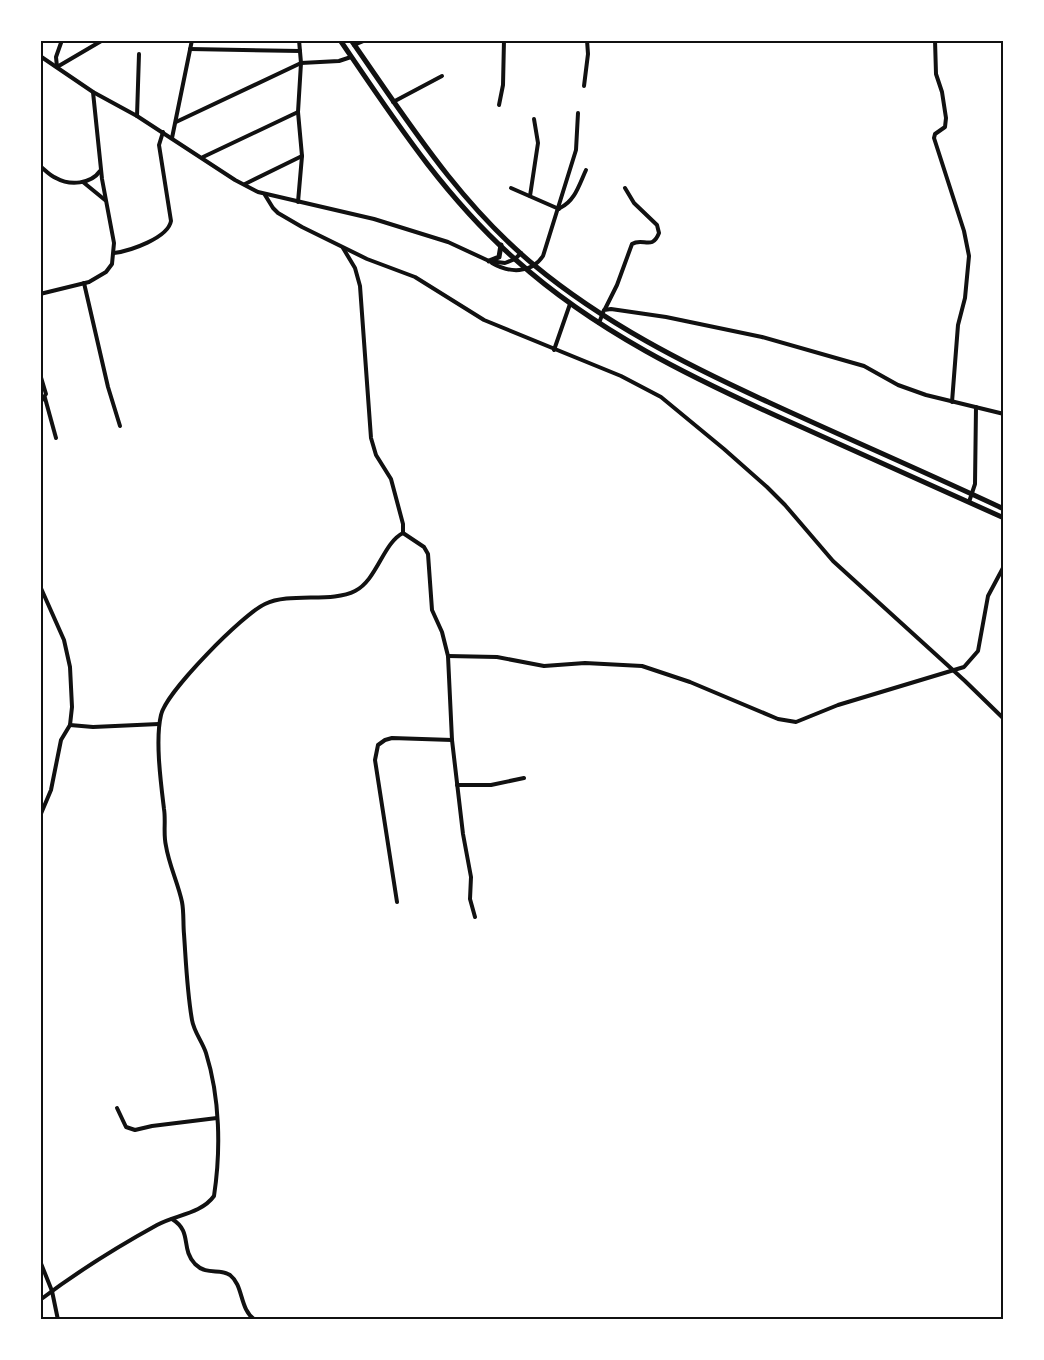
<svg xmlns="http://www.w3.org/2000/svg" width="1044" height="1360" viewBox="0 0 1044 1360" font-family="'Nunito Sans',sans-serif">
  <style>
    .lines { fill: none; stroke-linecap: round; stroke-linejoin: round }
    .minor { stroke: #111; stroke-width: 4 }
    .secondary { stroke: #111; stroke-width: 5 }
    .neatline { fill: none; stroke: #111; stroke-width: 2 }
  </style>
  <rect width="100%" height="100%" fill="#fff"/>
  <g class="lines">
    <!-- minor -->
    <g class="minor">
      <polyline points="62,40 56,57 57,67 103,40"/>
      <polyline points="935,40 936,74 942,92 946,118 945,127 935,134 934,138 964,231 969,256 965,298 958,325 952,402"/>
      <polyline points="354,45 366,40"/>
      <polyline points="190,49 300,51"/>
      <polyline points="40,56 93,92 137,116 235,180 258,192 374,219 448,242 489,261 505,263 515,259 521,253"/>
      <polyline points="584,86 588,54 587,40"/>
      <polyline points="393,102 442,76"/>
      <polyline points="499,105 503,85 504,40"/>
      <polyline points="137,116 139,54"/>
      <polyline points="176,122 301,63 339,61 351,57"/>
      <polyline points="172,138 192,40"/>
      <polyline points="203,157 298,112"/>
      <path d="M40,166C45,170 50,176 56,178C70,186 91,184 100,171"/>
      <polyline points="83,182 105,200"/>
      <polyline points="245,184 302,156"/>
      <polyline points="511,188 559,209"/>
      <polyline points="265,195 273,208 278,213 302,227 367,259 415,277 484,320 621,376 661,397 724,449 767,487 785,505 833,561 965,681 1004,719"/>
      <polyline points="530,196 538,143 534,119"/>
      <polyline points="298,202 302,156 298,112 301,63 299,40"/>
      <path d="M560,208C575,201 579,185 586,170"/>
      <polyline points="343,248 355,268 360,286 371,438 376,455 391,479 403,524 403,533 424,547 428,554 432,610 442,632 448,656 452,740 463,834 471,877 470,899 475,917"/>
      <path d="M114,253C130,251 168,238 171,221L159,145L163,132"/>
      <path d="M492,263C509,273 531,274 543,256L576,150L578,113"/>
      <polyline points="84,283 108,387 120,426"/>
      <polyline points="40,294 89,282 106,272 112,264 114,243 102,179 93,92"/>
      <path d="M605,309L617,285L632,244C643,237 652,251 659,233L657,225L634,203L625,188"/>
      <polyline points="599,323 604,310 611,309 666,317 762,337 864,366 898,385 926,395 1004,414"/>
      <polyline points="554,350 570,304"/>
      <polyline points="40,374 46,394 40,403"/>
      <polyline points="45,398 56,438"/>
      <polyline points="969,502 975,484 976,407"/>
      <polyline points="40,586 64,640 70,667 72,707 70,725 61,740 51,790 40,816"/>
      <polyline points="448,656 497,657 544,666 585,663 642,666 690,682 778,719 796,722 838,705 964,667 978,651 988,596 1004,566"/>
      <polyline points="70,725 93,727 159,724"/>
      <polyline points="457,785 491,785 524,778"/>
      <polyline points="397,902 375,760 378,745 385,740 392,738 452,740"/>
      <polyline points="117,1108 126,1127 135,1130 152,1126 217,1118"/>
      <path d="M172,1219C193,1232 180,1248 195,1264C207,1276 219,1268 230,1275C244,1286 239,1309 255,1320"/>
      <polyline points="40,1261 52,1291 58,1320"/>
      <path d="M40,1300C77,1272 117,1247 157,1225C175,1215 201,1214 214,1196C221,1150 220,1098 206,1053C202,1041 194,1032 192,1020C187,991 186,962 184,934C183,924 184,912 182,902C178,883 169,865 166,846C163,834 166,821 164,809C161,784 155,740 161,715C166,692 243,614 265,604C290,592 332,603 355,591C377,580 383,543 403,533"/>
    </g>
    <!-- secondary -->
    <g class="secondary">
      <path d="M340,40C393,118 445,198 516,260C595,331 692,378 788,421C860,454 932,486 1004,518"/>
      <path d="M351,40C407,120 458,202 534,265C604,323 685,364 768,402C846,438 925,472 1004,509"/>
      <polyline points="489,261 499,257 501,245"/>
    </g>
  </g>
  <!-- border -->
  <rect width="1044" height="1360" fill="none" stroke="#ffffff" stroke-width="84"/>
  <rect x="42" y="42" width="960" height="1276" class="neatline"/>
</svg>
